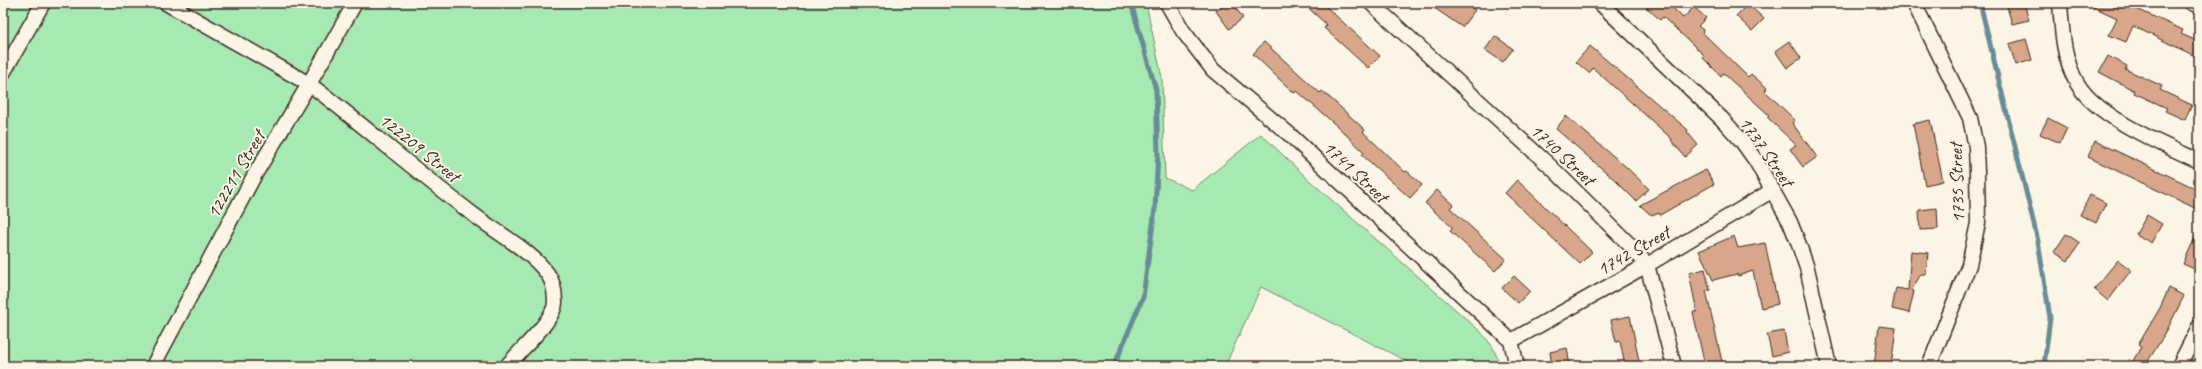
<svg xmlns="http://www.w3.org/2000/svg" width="2202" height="369" viewBox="0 0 2202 369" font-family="Caveat,sans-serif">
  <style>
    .green { fill: #a7e9b2; stroke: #718a68 }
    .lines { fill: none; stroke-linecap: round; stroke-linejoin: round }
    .stream { stroke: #678c96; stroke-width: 5 }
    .building { fill: #d8a78b; stroke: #3b2a1e }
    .street-casing { stroke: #3b2a1e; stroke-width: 17 }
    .street { stroke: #fcf5e5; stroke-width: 14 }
    .labels { text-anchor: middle; stroke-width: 4; stroke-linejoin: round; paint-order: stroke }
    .street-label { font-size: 19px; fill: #3b2a1e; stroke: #fcf5e5 }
  </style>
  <rect width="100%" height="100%" fill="#fcf5e5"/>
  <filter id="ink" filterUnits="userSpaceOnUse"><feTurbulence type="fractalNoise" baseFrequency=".025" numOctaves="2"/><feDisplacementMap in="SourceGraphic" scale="8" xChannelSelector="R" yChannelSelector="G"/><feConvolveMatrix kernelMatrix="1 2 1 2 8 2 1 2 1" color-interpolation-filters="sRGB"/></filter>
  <g filter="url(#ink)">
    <!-- green -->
    <polygon class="green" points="3,3 1146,3 1162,78 1165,178 1192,190 1261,134 1309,180 1481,332 1492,346 1501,366 1416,366 1261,287 1225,366 3,366"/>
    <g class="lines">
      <!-- stream -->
      <g class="stream">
        <polyline points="1980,3 2038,241 2050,318 2044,366"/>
        <polyline points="1114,366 1143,297 1155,209 1158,154 1156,90 1131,3"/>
      </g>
    </g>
    <!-- building -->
    <g class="building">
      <polygon points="1227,3 1232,3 1243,18 1229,29 1216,11"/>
      <polygon points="1303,3 1322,3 1380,56 1368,68 1324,28 1327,25"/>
      <polygon points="1427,3 1465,3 1475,10 1462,27"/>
      <polygon points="1642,3 1676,3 1672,7 1683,18 1694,7 1706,18 1698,26 1703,30 1702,32 1748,77 1751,74 1767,88 1765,91 1795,120 1792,123 1817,157 1803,167 1790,149 1796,145 1767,117 1769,115 1723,73 1721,76 1702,57 1704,55 1663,17 1660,20"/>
      <polygon points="2006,3 2024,3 2029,20 2012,24"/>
      <polygon points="2085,3 2124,3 2163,21 2183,30 2181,34 2199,42 2199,58 2133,26 2126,42 2109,35 2117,18"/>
      <polygon points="1748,4 1764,19 1752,31 1736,16"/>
      <polygon points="1495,36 1513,49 1503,62 1485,50"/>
      <polygon points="2026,39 2032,60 2016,65 2009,44"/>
      <polygon points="1789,41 1801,58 1787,68 1775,51"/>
      <polygon points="1264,42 1320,93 1322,91 1338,105 1365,130 1363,132 1405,172 1407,171 1422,185 1410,198 1362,155 1364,152 1338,127 1297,91 1294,93 1253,54"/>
      <polygon points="1590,46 1688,130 1687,132 1698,145 1685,157 1671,140 1672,139 1593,68 1589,73 1576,62"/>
      <polygon points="2108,56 2127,66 2125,69 2162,86 2160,90 2192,105 2185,120 2165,111 2167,108 2134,93 2135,91 2099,72"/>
      <polygon points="1566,116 1625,166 1649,189 1636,201 1614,179 1556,129"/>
      <polygon points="2048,118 2067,128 2060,143 2040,134"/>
      <polygon points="1930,120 1943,181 1925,185 1913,124"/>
      <polygon points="2095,141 2199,190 2199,210 2088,157"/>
      <polygon points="1706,170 1714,184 1660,215 1659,213 1652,216 1640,205"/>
      <polygon points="1517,180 1592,252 1580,264 1505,193"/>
      <polygon points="1437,190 1453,205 1450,208 1506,259 1495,271 1450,231 1453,228 1425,203"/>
      <polygon points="2090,195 2106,203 2096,223 2080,215"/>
      <polygon points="1937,208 1938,229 1920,230 1919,210"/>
      <polygon points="2147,215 2162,224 2151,243 2136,234"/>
      <polygon points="2199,229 2199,271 2183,264"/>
      <polygon points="2066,234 2080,243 2068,261 2054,252"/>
      <polygon points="1734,236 1738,248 1765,243 1778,304 1761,308 1753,271 1738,276 1737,274 1713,280 1699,251"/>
      <polygon points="1911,251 1928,253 1926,274 1921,274 1911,291 1914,291 1909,313 1892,309 1896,288 1908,290"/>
      <polygon points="2118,260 2131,270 2108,301 2094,289"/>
      <polygon points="1705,269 1710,290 1706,291 1723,366 1705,366 1693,312 1697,312 1689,273"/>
      <polygon points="1514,276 1530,291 1518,303 1502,288"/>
      <polygon points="2169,288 2184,296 2166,332 2145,366 2130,366 2141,347 2138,345 2160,308"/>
      <polygon points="1630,316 1640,366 1625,366 1620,341 1616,342 1611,320"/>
      <polygon points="1879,326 1896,328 1891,366 1874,366"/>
      <polygon points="1784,331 1788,352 1772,356 1767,334"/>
      <polygon points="1567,348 1570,366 1552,366 1550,352"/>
    </g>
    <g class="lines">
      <defs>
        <g id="street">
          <path d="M166,3L309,84L325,96C375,135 423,177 474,215C496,232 531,251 547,273C553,281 555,292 555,302C555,320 519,351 507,366"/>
          <polyline points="1167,3 1183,31 1213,70 1289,134 1511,341 1517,366"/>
          <polyline points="1371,3 1551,167 1633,248 1647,265 1674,366"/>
          <polyline points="1600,3 1722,119 1741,140 1756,161 1790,222 1798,242 1807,268 1829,366"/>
          <polyline points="1914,3 1970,118 1976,147 1977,172 1978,223 1969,265 1929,366"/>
          <path d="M2060,3C2062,30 2063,59 2077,83C2096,117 2164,145 2199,161"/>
          <polyline points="2192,3 2199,6"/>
          <polyline points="3,73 43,3"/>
          <polyline points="1511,341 1647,265 1773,190"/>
          <polyline points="153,366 254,176 309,84 355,3"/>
          <polyline points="2179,366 2199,327"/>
        </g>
      </defs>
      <!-- street casing -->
      <use href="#street" class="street-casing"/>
      <!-- street -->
      <use href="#street" class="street"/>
    </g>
  </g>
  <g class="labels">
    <!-- street labels -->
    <g class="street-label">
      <text transform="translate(420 147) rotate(39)" y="7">122209 Street</text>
      <text transform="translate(1767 151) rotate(55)" y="7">1737 Street</text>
      <text transform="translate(1563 154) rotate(43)" y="7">1740 Street</text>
      <text transform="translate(1356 171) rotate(43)" y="7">1741 Street</text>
      <text transform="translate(235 174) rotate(-60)" y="7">122211 Street</text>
      <text transform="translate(1956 183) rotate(-92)" y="7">1735 Street</text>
      <text transform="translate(1633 250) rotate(-30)" y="7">1742 Street</text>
    </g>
  </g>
  <!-- margin -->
  <rect width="2202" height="369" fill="none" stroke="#fcf5e5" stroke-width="16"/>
  <rect x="8" y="8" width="2186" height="353" fill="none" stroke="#3b2a1e" stroke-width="1.5" filter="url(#ink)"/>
</svg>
